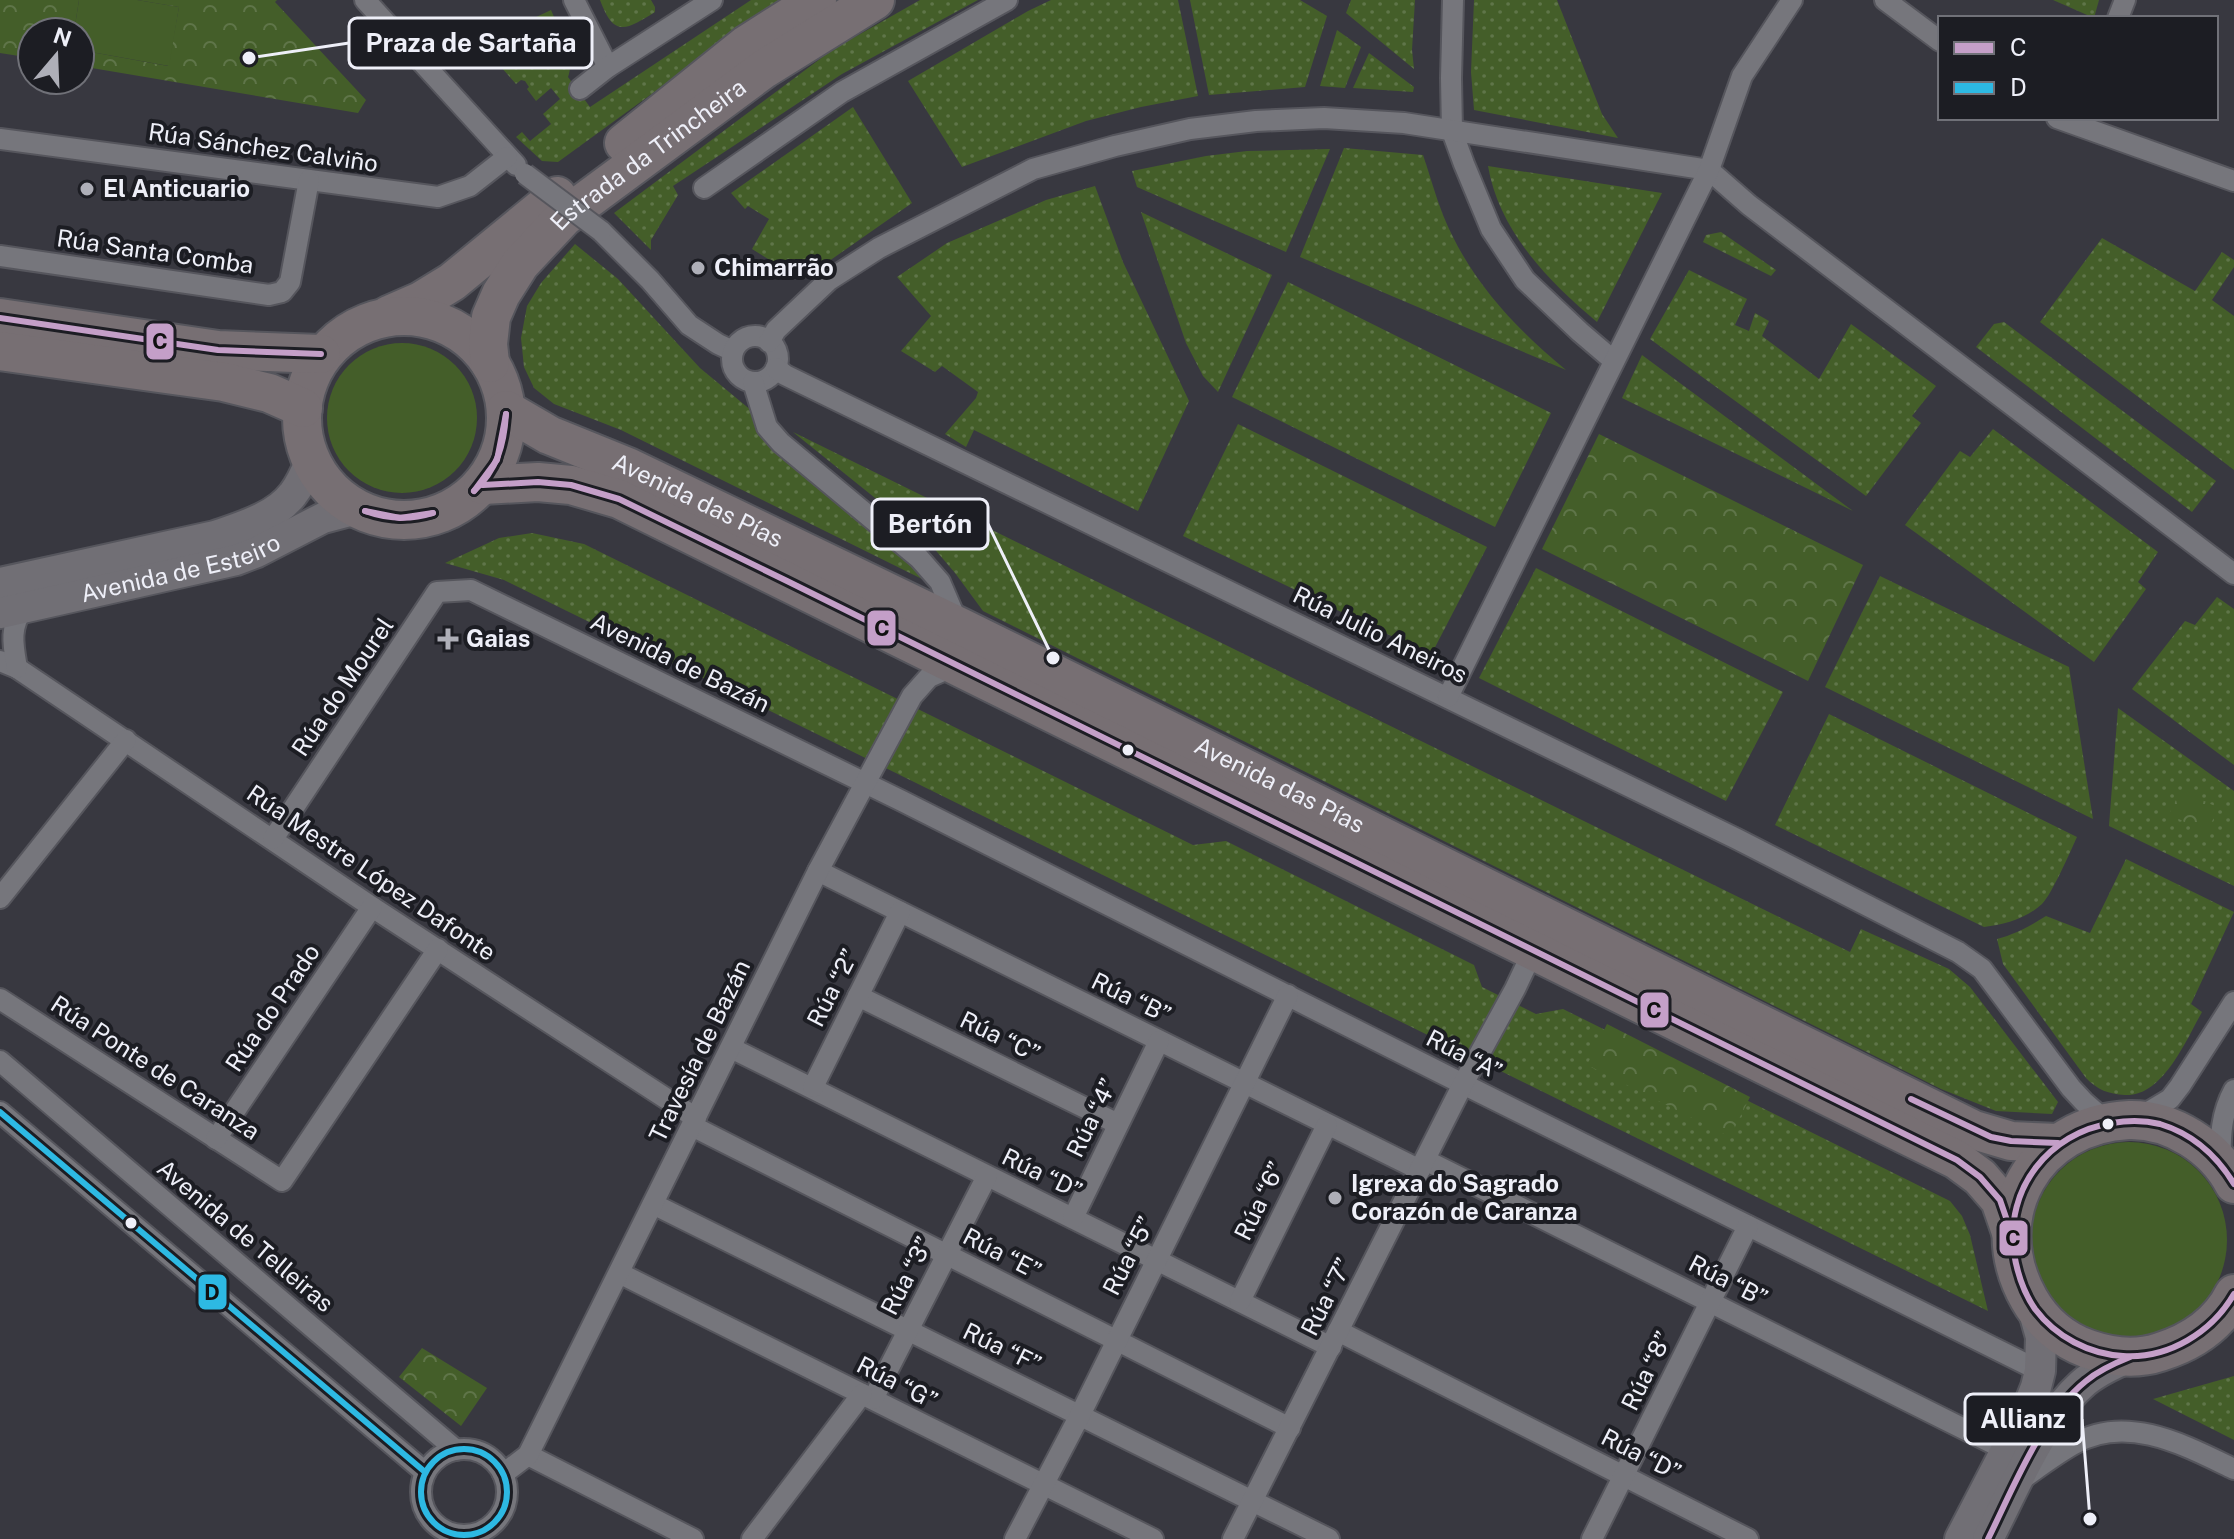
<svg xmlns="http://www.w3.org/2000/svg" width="2234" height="1539" viewBox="0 0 2234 1539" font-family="'Public Sans',sans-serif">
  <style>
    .grass { fill: url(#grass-dots) }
    .park { fill: url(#park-crowns) }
    .garden { fill: #445e29 }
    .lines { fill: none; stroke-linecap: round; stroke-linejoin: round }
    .street-casing { stroke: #56565d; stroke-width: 24 }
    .secondary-casing { stroke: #56565d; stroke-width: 34 }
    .highway-casing { stroke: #56565d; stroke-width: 42 }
    .street { stroke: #76767c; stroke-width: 20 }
    .secondary { stroke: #716f75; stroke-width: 30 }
    .highway { stroke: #776f73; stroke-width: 38 }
    .street-bridge-casing { stroke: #56565d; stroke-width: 24; stroke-linecap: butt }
    .street-bridge { stroke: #76767c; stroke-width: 20 }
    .bus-1-casing { stroke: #1c1d23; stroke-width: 12 }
    .bus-2-casing { stroke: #1c1d23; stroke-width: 12 }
    .bus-1 { stroke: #c49fc8; stroke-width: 6 }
    .bus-2 { stroke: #2db9e3; stroke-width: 6 }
    .poi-dot { fill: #aeafb8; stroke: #1c1d23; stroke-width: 3 }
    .bus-dot { fill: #eeeff8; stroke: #1c1d23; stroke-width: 3 }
    .labels { text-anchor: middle; stroke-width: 8; stroke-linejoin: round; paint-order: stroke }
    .street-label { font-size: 24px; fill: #eeeff8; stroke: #1c1d23 }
    .poi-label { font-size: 24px; font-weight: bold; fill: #eeeff8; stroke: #1c1d23; text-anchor: start }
    .leader { fill: none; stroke: #eeeff8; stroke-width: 3 }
    .callout-dot { fill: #eeeff8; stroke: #1c1d23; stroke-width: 3 }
    .callout { fill: #1c1d23; stroke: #eeeff8; stroke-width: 3 }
    .callout-label { font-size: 26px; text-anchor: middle; font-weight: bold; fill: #eeeff8 }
    .line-badge { stroke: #1c1d23; stroke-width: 3 }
    .pale-badge-label { font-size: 22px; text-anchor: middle; font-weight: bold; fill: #111 }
  </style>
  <defs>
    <pattern id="grass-dots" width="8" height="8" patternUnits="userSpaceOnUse" patternTransform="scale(2)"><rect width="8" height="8" fill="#445e29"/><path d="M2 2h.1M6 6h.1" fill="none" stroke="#5f7549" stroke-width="1.8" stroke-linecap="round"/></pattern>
    <pattern id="park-crowns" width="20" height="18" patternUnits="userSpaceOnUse" patternTransform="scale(2)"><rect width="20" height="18" fill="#445e29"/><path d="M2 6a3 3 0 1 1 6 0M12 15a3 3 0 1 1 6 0" fill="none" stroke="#5f7549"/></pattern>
  </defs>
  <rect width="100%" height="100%" fill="#383840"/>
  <!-- grass -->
  <g class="grass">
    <path d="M600,0H651L655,7V12C626,30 614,38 600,0Z"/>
    <path d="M751,0H781L558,162L542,161L516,137L522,132L530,141L551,124L543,114L560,99L551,88L536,101L527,89L529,87L525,81L521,80L516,84L487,51L515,27L551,10C559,30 576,55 568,77L590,107Z"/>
    <polygon points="920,0 978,0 842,74 673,186 678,195 651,240 651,250 614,213 832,50"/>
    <polygon points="1051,0 1178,0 1198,96 1141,107 1086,121 962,167 908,81 1028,11"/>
    <polygon points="1190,0 1300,0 1327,16 1305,87 1209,95"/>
    <polygon points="1351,0 1415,0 1412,50 1414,69 1346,13"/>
    <polygon points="1474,0 1557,0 1602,114 1618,138 1474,110 1471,72"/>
    <polygon points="2053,0 2099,0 2094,18"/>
    <polygon points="1337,30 1361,47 1345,88 1320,86"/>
    <polygon points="1369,53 1414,87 1413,92 1353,88"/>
    <polygon points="853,107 912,203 802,280 752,249 769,219 748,206 745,209 731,193"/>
    <path d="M1344,148L1423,155C1430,175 1435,195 1443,215C1469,279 1513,326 1566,370L1300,257Z"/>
    <polygon points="1330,149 1286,252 1137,187 1132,171 1206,156 1247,151"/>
    <path d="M1488,166L1662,193L1597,322C1548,281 1499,231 1488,166Z"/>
    <polygon points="1095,186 1123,262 1189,401 1138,511 974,430 966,447 945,434 976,398 978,392 942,366 935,372 901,351 931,316 897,277 947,243 1046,200"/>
    <polygon points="1141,212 1272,275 1218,392 1203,376 1186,343"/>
    <polygon points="1721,232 1776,270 1771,276 1703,242 1706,235"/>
    <polygon points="2102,238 2195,291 2222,252 2234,260 2234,267 2212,300 2234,316 2234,470 2040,322"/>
    <polygon points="575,244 618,279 700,368 752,411 758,428 767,443 908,563 922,579 621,430 554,404 534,388 524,367 521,338 527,306 541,283"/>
    <polygon points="1689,270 1747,299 1735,325 1749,331 1755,313 1769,321 1762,336 1819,379 1851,324 1936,386 1912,416 1921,423 1866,496 1650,339"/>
    <polygon points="1288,282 1551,413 1495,527 1232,397"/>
    <polygon points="2004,322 2216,481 2192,512 1976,347 1994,324"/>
    <polygon points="1642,355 1853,511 1622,398"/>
    <polygon points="1238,424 1487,547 1431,655 1183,536"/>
    <polygon points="1993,429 2158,552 2138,582 2146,589 2094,662 1905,525 1960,451 1970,457"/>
    <polygon points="793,432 1850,952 1861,929 1949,969 1970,987 2058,1102 2052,1114 1996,1111 1941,1089 983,611 955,573 926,539"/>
    <polygon points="532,533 584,544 1193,845 1226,841 1474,965 1482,987 1536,1014 1563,1009 1950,1201 1962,1216 1970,1235 1988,1311 504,580 445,563 499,538"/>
    <polygon points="1536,568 1783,692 1726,801 1479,678"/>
    <polygon points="1880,576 2069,667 2093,819 1825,687"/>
    <polygon points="2217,597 2234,609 2234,765 2132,689 2185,621 2195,625"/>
    <polygon points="2118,708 2234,791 2234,886 2109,826"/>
    <path d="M1829,714L2077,837C2070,852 2052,894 2042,904C2027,918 2004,925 1984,927L1775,825Z"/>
    <path d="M2126,859L2234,912L2191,1004L2202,1012C2186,1040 2163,1097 2125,1095C2108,1094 2098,1090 2086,1078L2003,964L1997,939C2016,934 2030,926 2046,916L2090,933Z"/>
    <polygon points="2234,1376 2234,1440 2153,1399"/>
  </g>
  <!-- park -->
  <g class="park">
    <polygon points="0,0 79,0 74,32 32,32 32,58 0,53"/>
    <polygon points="137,0 277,0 275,2 366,100 358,113 80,66 80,50 168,66 179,7"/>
    <polygon points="1599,434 1863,565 1808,681 1542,549"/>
    <polygon points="2181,790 2219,808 2206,833 2169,814"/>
    <polygon points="1607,1024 1750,1097 1730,1137 1587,1065"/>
    <polygon points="422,1348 487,1388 461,1426 399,1377"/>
  </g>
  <!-- garden -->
  <g class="garden">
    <polygon points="79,0 137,0 179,7 169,66 80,50 80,32 74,32"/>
    <circle cx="402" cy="418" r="75"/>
    <circle cx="2129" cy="1240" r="98"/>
  </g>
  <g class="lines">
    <defs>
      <g id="street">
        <polyline points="365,0 516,165"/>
        <polyline points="574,0 608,67"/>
        <polyline points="1453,0 1451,78 1452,131 1464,164 1491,229 1525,280 1580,332 1614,361"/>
        <polyline points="1885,0 1940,41"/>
        <polyline points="2118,18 2125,0"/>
        <polyline points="580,89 608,67 712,0"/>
        <polyline points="2057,118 2234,181"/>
        <polyline points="0,139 438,197 470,186 507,157"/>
        <polyline points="704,188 842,92 1007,0"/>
        <polyline points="601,231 650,280 689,325 718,344 733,351"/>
        <polyline points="0,256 269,295 282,292 290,282 309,180"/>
        <circle cx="755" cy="359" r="23"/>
        <polyline points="769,342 776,330 829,280 879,248 1033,169 1115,146 1190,129 1256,121 1324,118 1404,123 1709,170 1749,205 2234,574"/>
        <polyline points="776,368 785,375 1737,839 1958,952 1982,969 2071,1088 2084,1102 2107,1122"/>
        <polyline points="753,382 767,427 781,443 919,558 940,582 958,624"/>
        <polyline points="0,661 17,668 372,907 696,1118"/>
        <path d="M17,668C13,645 9,627 24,607"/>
        <polyline points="1448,697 1709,170 1742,76 1792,0"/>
        <polyline points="273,839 437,592 471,590 902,801 1463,1084 2040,1371"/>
        <polyline points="818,871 1420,1170"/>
        <polyline points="0,898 126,740"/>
        <polyline points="858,996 1118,1124"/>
        <polyline points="0,999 282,1181 438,949"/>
        <polyline points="731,1048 1331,1347"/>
        <polyline points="0,1061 456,1450"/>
        <polyline points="813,1087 900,912"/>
        <polyline points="0,1112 425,1472"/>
        <polyline points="2140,1117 2170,1099 2180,1086 2234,1002"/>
        <polyline points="692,1126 1290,1428"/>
        <polyline points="216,1139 372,907"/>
        <polyline points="1425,1160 2006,1450"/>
        <path d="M2221,1164C2220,1136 2221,1114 2234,1090"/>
        <polyline points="653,1204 1329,1539"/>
        <polyline points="1073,1218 1159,1041"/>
        <polyline points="619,1273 1153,1539"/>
        <polyline points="1240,1301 1327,1125"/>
        <polyline points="1338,1331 1748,1539"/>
        <polyline points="873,1399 987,1176"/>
        <circle cx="464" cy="1492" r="43"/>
        <polyline points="528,1455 693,1539"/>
        <polyline points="503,1474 528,1455 818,871 912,696 929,677 959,664"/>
        <path d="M2022,1479C2039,1467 2056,1454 2074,1444C2127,1413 2186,1446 2234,1469"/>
        <polyline points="752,1539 862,1394"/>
        <polyline points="1015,1539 1080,1415 1288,995"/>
        <polyline points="1233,1539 1463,1084 1515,989 1533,951"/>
        <polyline points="1592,1539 1748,1226"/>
      </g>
      <g id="secondary">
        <path d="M0,583L215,536C241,527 276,517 293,494C301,484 306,472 311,460"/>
        <path id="s1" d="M0,613L236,560L257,552L323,518L357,509"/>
        <polyline points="1960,1539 2027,1410 2036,1387 2040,1371 2041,1337 2032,1305"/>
        <path d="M1988,1539C2013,1491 2041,1421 2081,1385C2095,1372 2113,1364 2130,1357"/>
      </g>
      <g id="highway">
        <polyline points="624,143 746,45 817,0"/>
        <polyline points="389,315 421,301 452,282 557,196"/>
        <circle cx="404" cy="418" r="102"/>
        <polyline points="0,318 218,350 321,354"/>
        <polyline points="0,351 224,382 269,393 303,408"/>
        <path id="s2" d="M490,363L488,344L491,317L501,294L520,264L564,217L764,69L875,0"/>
        <path id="s3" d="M506,410L549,435L628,467L960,627L1974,1130L2011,1141L2058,1143"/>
        <path d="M483,485L538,482L571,485L619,499C1067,716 1511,940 1957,1160L1980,1177L2000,1200L2011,1232"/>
        <path d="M2234,1184C2215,1147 2172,1119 2129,1120C2035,1124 1982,1216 2029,1299C2042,1322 2063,1340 2088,1349C2111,1357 2136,1360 2160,1352C2192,1342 2219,1324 2234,1294"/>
      </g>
    </defs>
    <!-- street casing -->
    <use href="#street" class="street-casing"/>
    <!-- secondary casing -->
    <use href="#secondary" class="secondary-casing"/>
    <!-- highway casing -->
    <use href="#highway" class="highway-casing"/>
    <!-- street -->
    <use href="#street" class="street"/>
    <!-- secondary -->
    <use href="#secondary" class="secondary"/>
    <!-- highway -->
    <use href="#highway" class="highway"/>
    <defs>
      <polyline id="street-bridge" points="525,174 601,231"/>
    </defs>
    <!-- street-bridge casing -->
    <use href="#street-bridge" class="street-bridge-casing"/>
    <!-- street-bridge -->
    <use href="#street-bridge" class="street-bridge"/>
    <defs>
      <g id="bus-1">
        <polyline points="0,318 218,350 321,354"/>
        <polyline points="483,485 538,482 571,485 619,499 787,581 1957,1160 1980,1177 2000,1200 2011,1232"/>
        <polyline points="474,491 497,460 506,414"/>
        <path d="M474,491C497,470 504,445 506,414"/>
        <polyline points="365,511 400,518 433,513"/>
        <path d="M365,511C387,519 411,520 433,513"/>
        <polyline points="1911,1099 1991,1137 2011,1141 2058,1143"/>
        <path d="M2234,1184C2217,1156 2193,1134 2160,1124C2144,1120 2129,1120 2112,1123C2049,1133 2005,1188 2014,1253C2017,1272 2024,1293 2035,1309C2056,1337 2089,1354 2123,1356C2169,1359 2212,1332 2234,1294"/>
        <path d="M1988,1539C2014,1487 2040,1418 2086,1381C2099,1370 2115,1363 2130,1357"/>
      </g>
      <g id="bus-2">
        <polyline points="0,1112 425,1472"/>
        <circle cx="464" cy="1492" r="43"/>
      </g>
    </defs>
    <!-- bus-1 casing -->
    <use href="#bus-1" class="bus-1-casing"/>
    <!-- bus-2 casing -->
    <use href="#bus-2" class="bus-2-casing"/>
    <!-- bus-1 -->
    <use href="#bus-1" class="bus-1"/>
    <!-- bus-2 -->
    <use href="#bus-2" class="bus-2"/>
  </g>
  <!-- markers -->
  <g class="poi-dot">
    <circle cx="87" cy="189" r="8"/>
    <circle cx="698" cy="268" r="8"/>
    <path d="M444 627h8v8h8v8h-8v8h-8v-8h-8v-8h8z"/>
    <circle cx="1335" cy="1198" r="8"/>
  </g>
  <g class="bus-dot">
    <circle cx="1128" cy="750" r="7"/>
    <circle cx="2108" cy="1124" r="7"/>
    <circle cx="131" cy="1223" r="7"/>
  </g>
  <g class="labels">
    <!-- street labels -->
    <g class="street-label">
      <text transform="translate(263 148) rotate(8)" y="8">Rúa Sánchez Calviño</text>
      <text dy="8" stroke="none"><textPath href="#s2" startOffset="276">Estrada da Trincheira</textPath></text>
      <text transform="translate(155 252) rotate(8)" y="8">Rúa Santa Comba</text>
      <text dy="8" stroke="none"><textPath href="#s3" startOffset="212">Avenida das Pías</textPath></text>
      <text dy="8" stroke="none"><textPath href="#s1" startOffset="186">Avenida de Esteiro</textPath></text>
      <text transform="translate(1380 635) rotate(26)" y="8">Rúa Julio Aneiros</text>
      <text transform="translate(680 663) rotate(26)" y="8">Avenida de Bazán</text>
      <text transform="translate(343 687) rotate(-56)" y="8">Rúa do Mourel</text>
      <text dy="8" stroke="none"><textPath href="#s3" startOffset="860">Avenida das Pías</textPath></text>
      <text transform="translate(371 873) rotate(34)" y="8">Rúa Mestre López Dafonte</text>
      <text transform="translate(833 988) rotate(-63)" y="8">Rúa “2”</text>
      <text transform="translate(1131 998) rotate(26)" y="8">Rúa “B”</text>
      <text transform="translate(273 1008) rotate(-56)" y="8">Rúa do Prado</text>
      <text transform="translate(1000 1037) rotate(26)" y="8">Rúa “C”</text>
      <text transform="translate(700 1051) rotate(-64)" y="8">Travesía de Bazán</text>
      <text transform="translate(1464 1055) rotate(27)" y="8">Rúa “A”</text>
      <text transform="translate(155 1068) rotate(33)" y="8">Rúa Ponte de Caranza</text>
      <text transform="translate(1092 1118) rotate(-64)" y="8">Rúa “4”</text>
      <text transform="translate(1042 1174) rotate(26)" y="8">Rúa “D”</text>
      <text transform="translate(1260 1201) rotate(-64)" y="8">Rúa “6”</text>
      <text transform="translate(245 1236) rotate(40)" y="8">Avenida de Telleiras</text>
      <text transform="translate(1002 1254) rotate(27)" y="8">Rúa “E”</text>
      <text transform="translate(1129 1256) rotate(-63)" y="8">Rúa “5”</text>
      <text transform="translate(907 1276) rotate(-63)" y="8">Rúa “3”</text>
      <text transform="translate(1728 1281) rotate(27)" y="8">Rúa “B”</text>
      <text transform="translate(1327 1297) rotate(-63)" y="8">Rúa “7”</text>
      <text transform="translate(1002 1348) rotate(26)" y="8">Rúa “F”</text>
      <text transform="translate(1647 1371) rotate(-64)" y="8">Rúa “8”</text>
      <text transform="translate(897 1383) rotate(27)" y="8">Rúa “G”</text>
      <text transform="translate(1641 1455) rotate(27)" y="8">Rúa “D”</text>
    </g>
    <!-- poi labels -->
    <g class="poi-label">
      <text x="103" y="197">El Anticuario</text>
      <text x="714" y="276">Chimarrão</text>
      <text x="466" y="647">Gaias</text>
      <text x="1351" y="1192">Igrexa do Sagrado<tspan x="1351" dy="28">Corazón de Caranza</tspan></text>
    </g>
  </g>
  <!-- callouts -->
  <path class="leader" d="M249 58L349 43M1053 658L988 524M2090 1519L2082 1419"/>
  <g class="callout-dot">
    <circle cx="249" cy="58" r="8"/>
    <circle cx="1053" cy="658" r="8"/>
    <circle cx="2090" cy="1519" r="8"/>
  </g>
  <g class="callout">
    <rect x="349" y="18" width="243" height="50" rx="8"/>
    <rect x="872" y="499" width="116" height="50" rx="8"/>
    <rect x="1965" y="1394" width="117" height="50" rx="8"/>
  </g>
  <g class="callout-label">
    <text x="471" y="52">Praza de Sartaña</text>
    <text x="930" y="533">Bertón</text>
    <text x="2023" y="1428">Allianz</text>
  </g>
  <g class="line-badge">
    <rect x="145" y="322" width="30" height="39" rx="8" fill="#c49fc8"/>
    <rect x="866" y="609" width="31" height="38" rx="8" fill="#c49fc8"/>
    <rect x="1639" y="991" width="31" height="38" rx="8" fill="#c49fc8"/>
    <rect x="1998" y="1219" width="31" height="38" rx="8" fill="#c49fc8"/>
    <rect x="197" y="1273" width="31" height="38" rx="8" fill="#2db9e3"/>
  </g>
  <g class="pale-badge-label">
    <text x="160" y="349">C</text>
    <text x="882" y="636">C</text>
    <text x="1654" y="1018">C</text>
    <text x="2013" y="1246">C</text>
    <text x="212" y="1300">D</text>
  </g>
  <!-- legend -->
  <rect x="1938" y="16" width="280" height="104" fill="#1c1d23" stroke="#707178" stroke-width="2"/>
  <rect x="1954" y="42" width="40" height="12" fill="#c49fc8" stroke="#707178" stroke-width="2"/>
  <text x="2010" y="56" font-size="24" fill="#eeeff8">C</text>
  <rect x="1954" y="82" width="40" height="12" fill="#2db9e3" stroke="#707178" stroke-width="2"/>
  <text x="2010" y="96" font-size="24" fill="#eeeff8">D</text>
  <!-- north arrow -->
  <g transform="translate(56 56) rotate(19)"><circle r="38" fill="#1c1d23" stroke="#707178" stroke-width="2"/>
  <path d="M0-6L14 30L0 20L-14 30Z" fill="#aeafb8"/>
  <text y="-12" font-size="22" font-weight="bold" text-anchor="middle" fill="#eeeff8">N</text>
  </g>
</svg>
